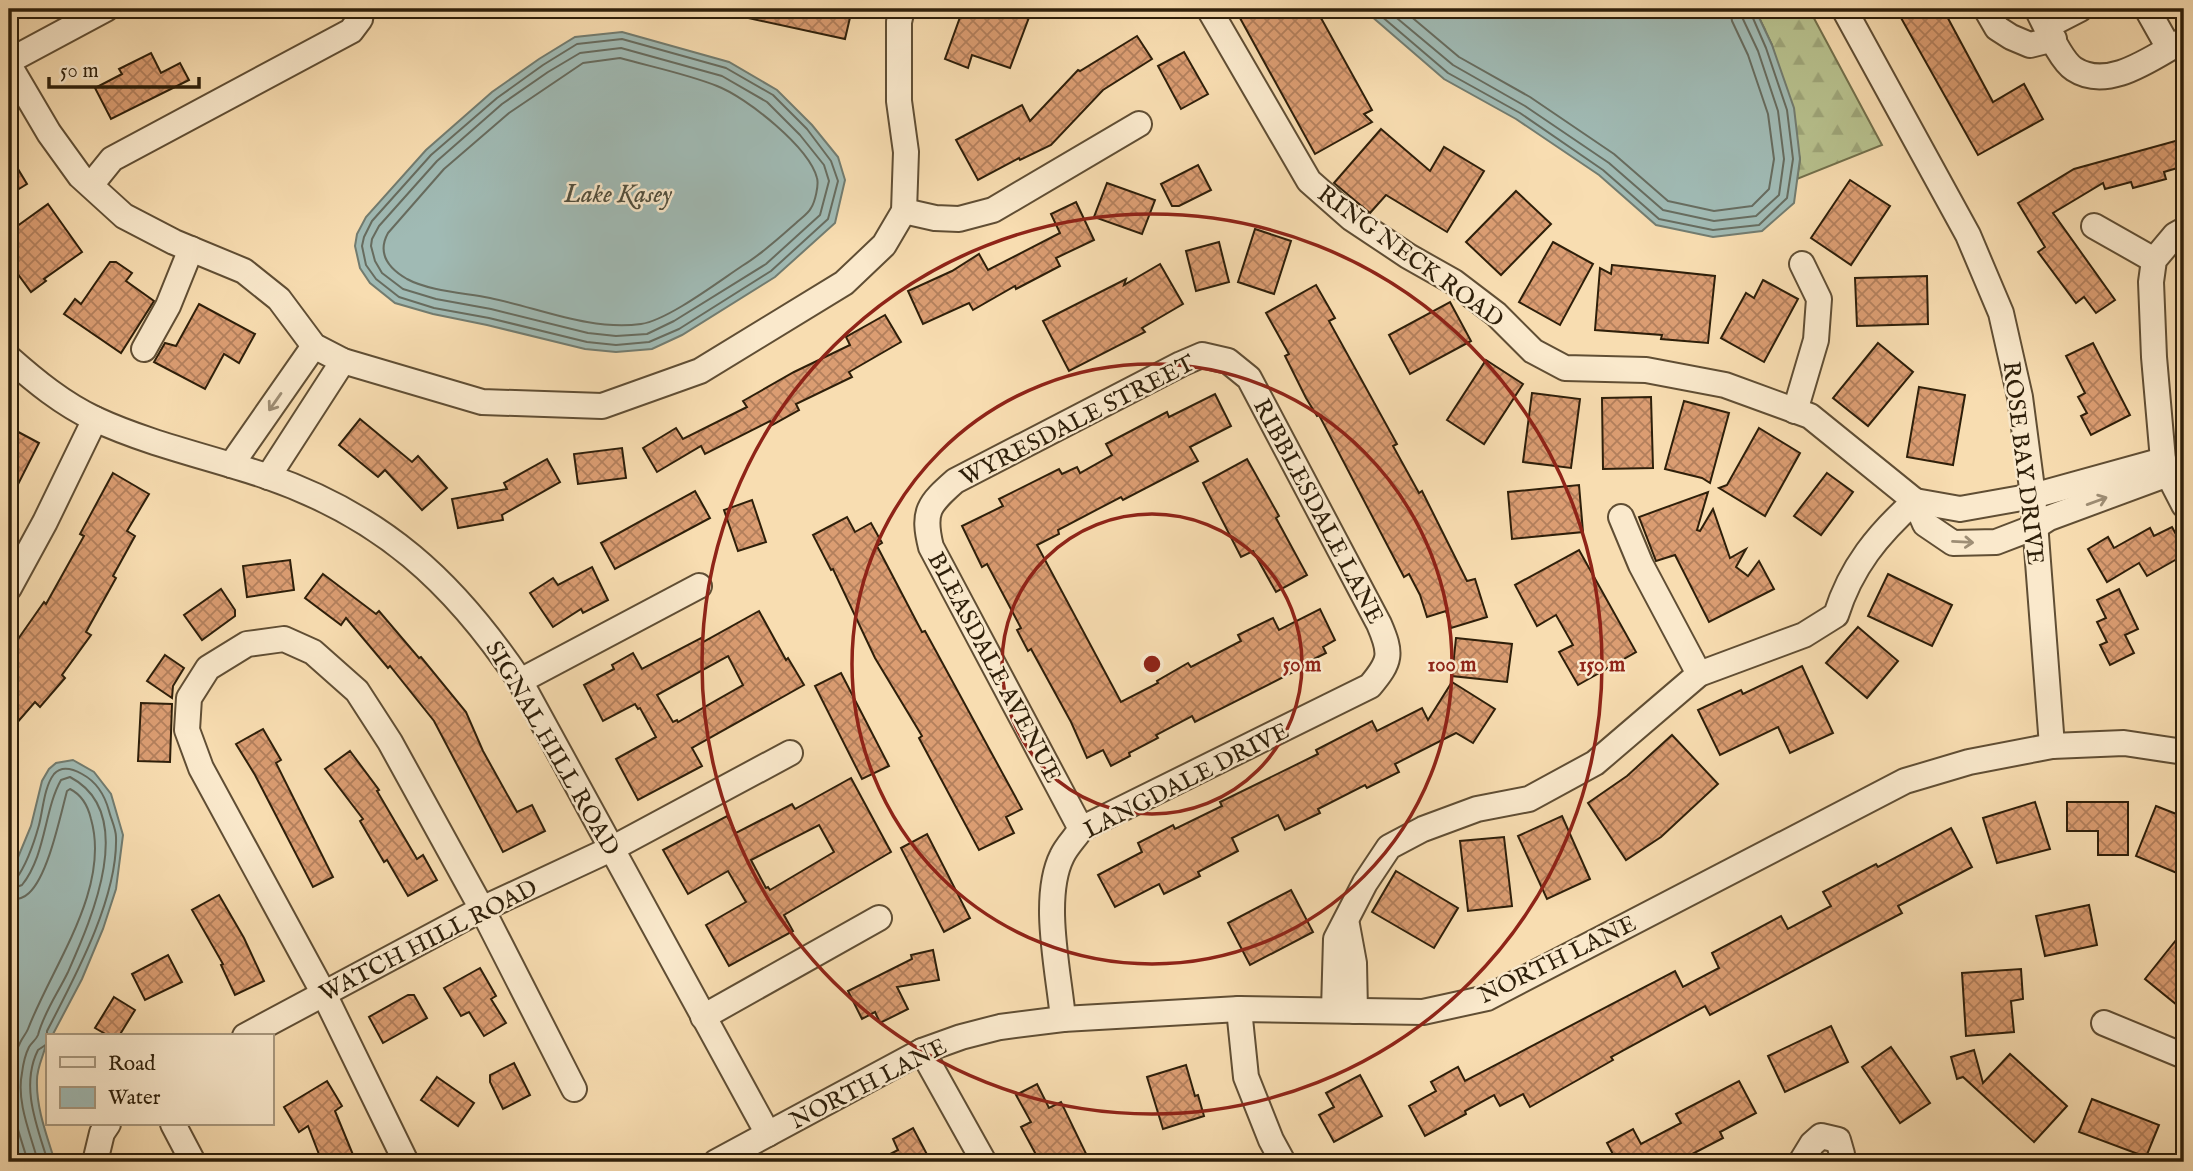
<svg xmlns="http://www.w3.org/2000/svg" width="2193" height="1171" viewBox="0 0 2193 1171" font-family="'IM FELL English',serif">
  <style>
    .forest { fill: url(#forest-firs); stroke: #73704c; stroke-width: 2 }
    .water { fill: #a0bab4; stroke: #727c70; stroke-width: 2 }
    .lines { fill: none; stroke-linecap: round; stroke-linejoin: round }
    .shore { stroke: #676c5f; stroke-width: 2 }
    .building { fill: url(#building-cross-hatch); stroke: #2e1f0a; stroke-width: 2; fill-rule: evenodd }
    .minor-casing { stroke: #604e34; stroke-width: 28 }
    .minor { stroke: #fae9cc; stroke-width: 24 }
    .oneway { stroke: #9e8e75 }
    .ring { fill: none; stroke: #8f2418; stroke-width: 3.5 }
    .labels { text-anchor: middle; stroke-width: 5; stroke-linejoin: round; paint-order: stroke }
    .street-label { font-size: 24px; fill: #2e1f0a; stroke: #fae9cc }
    .water-label { font-size: 26px; font-style: italic; fill: #504e3d; stroke: #fae9cc }
    .centre { fill: #8f2418; stroke: #fae9cc; stroke-width: 3.5 }
    .ring-label { font-size: 21px; text-anchor: middle; font-weight: bold; fill: #8f2418; stroke: #fae9cc; stroke-width: 5; stroke-linejoin: round; paint-order: stroke }
  </style>
  <defs>
    <pattern id="forest-firs" width="22" height="20" patternUnits="userSpaceOnUse" patternTransform="scale(1.75)"><rect width="22" height="20" fill="#b8c28f"/><path d="M5 1l3.5 6h-7zM16 11l3.5 6h-7z" fill="#9ea67a"/></pattern>
    <pattern id="building-cross-hatch" width="8" height="8" patternUnits="userSpaceOnUse" patternTransform="scale(1.75)"><rect width="8" height="8" fill="#db9d72"/><path d="M0 0l8 8M0 8l8-8" fill="none" stroke="#b27f5c"/></pattern>
  </defs>
  <rect width="100%" height="100%" fill="#f8ddb1"/>
  <filter id="stains"><feTurbulence type="fractalNoise" baseFrequency=".00286" numOctaves="4"/><feColorMatrix values="0 0 0 0 .2 0 0 0 0 .09 0 0 0 0 .02 0 0 0 .5 -.17"/></filter>
  <radialGradient id="worn" r=".72"><stop offset=".6" stop-color="#630" stop-opacity="0"/><stop offset="1" stop-color="#630" stop-opacity=".3"/></radialGradient>
  <!-- forest -->
  <polygon class="forest" points="1755,9 1809,9 1882,145 1797,179 1800,159 1772,45"/>
  <!-- water -->
  <g class="water">
    <polygon points="1363,9 1755,9 1772,45 1794,108 1800,159 1794,203 1762,231 1713,237 1656,225 1599,175 1516,119 1444,79"/>
    <polygon points="622,32 729,62 777,90 812,125 838,157 845,180 835,223 775,277 682,335 652,349 616,352 585,349 487,325 433,314 395,303 370,283 360,268 355,246 357,234 366,217 426,150 492,92 539,59 575,37"/>
    <path d="M73,760L94,772L111,794L123,835L116,889L103,929L82,979L52,1036H47C47,1051 37,1064 37,1080C36,1108 47,1136 55,1162H9V879L31,826L42,781L49,769L56,763Z"/>
  </g>
  <g class="lines">
    <!-- shore -->
    <g class="shore">
      <polyline points="1373,9 1448,73 1520,113 1603,170 1659,219 1713,230 1759,225 1787,198 1793,159 1787,110 1766,48 1749,9"/>
      <polyline points="1386,9 1453,65 1525,106 1609,163 1663,210 1714,221 1756,216 1779,195 1784,159 1778,111 1758,51 1742,17 1740,9"/>
      <polyline points="1402,9 1459,57 1530,97 1614,154 1668,201 1714,211 1752,206 1769,189 1774,159 1768,114 1748,55 1732,21 1730,9"/>
      <polygon points="622,39 726,68 773,95 807,129 831,161 838,181 828,219 771,271 679,329 649,342 616,345 587,342 489,318 434,308 399,297 376,279 366,265 362,246 364,237 372,221 431,155 497,98 543,65 577,44"/>
      <polygon points="621,48 722,76 767,102 800,135 824,165 829,181 820,215 766,264 674,321 647,334 616,336 588,333 491,309 436,299 403,289 382,273 375,261 371,246 372,239 379,226 437,161 502,104 548,72 580,53"/>
      <path d="M620,58C652,67 687,74 717,86C746,97 809,147 817,178C819,185 815,202 811,208C808,214 800,219 796,223C778,239 762,254 742,266C718,282 668,320 641,324C590,331 539,308 490,298C465,293 429,291 407,279C388,268 377,253 388,233L444,169L509,113L583,63Z"/>
      <path d="M9,881L16,879C27,864 34,843 39,825C43,810 44,787 54,774C62,765 73,769 82,774C97,782 105,796 109,811C111,819 116,829 116,837C118,898 75,977 47,1031V1038"/>
      <path d="M9,890L22,885C46,855 44,810 61,780L70,777C139,813 91,920 68,972C58,993 44,1012 38,1035C36,1040 32,1042 29,1047C25,1055 23,1065 22,1073C16,1102 31,1135 38,1162"/>
      <path d="M9,900C16,900 23,899 29,893C48,876 60,817 67,791L70,789C82,795 88,806 91,819C111,889 52,966 28,1029C26,1034 22,1038 20,1043C15,1052 12,1063 11,1073C7,1103 20,1135 28,1162"/>
      <path d="M47,1044L38,1050C20,1086 37,1126 48,1162"/>
    </g>
  </g>
  <!-- building -->
  <g class="building">
    <polygon points="740,9 852,9 845,39 739,16"/>
    <polygon points="963,9 1022,9 1031,12 1010,68 972,55 968,68 945,59"/>
    <polygon points="1235,9 1316,9 1372,110 1364,114 1372,122 1315,154"/>
    <polygon points="1896,9 1943,9 1993,102 2024,84 2043,119 1978,155"/>
    <polygon points="1137,36 1152,59 1103,90 1051,145 1020,160 1019,158 978,180 956,140 1022,105 1030,121 1078,70 1080,71"/>
    <polygon points="1184,52 1208,94 1181,109 1158,66"/>
    <polygon points="151,53 161,73 180,63 189,80 111,119 95,88 122,74 119,69"/>
    <polygon points="1381,129 1430,171 1444,147 1484,171 1447,232 1386,195 1370,213 1334,183"/>
    <polygon points="2179,140 2184,166 2164,172 2166,179 2133,188 2131,182 2105,189 2103,183 2053,213 2115,300 2096,313 2084,297 2076,303 2038,252 2045,247 2018,203 2074,169"/>
    <polygon points="9,154 27,184 9,195"/>
    <polygon points="1198,165 1211,190 1179,206 1172,206 1161,184"/>
    <polygon points="1850,180 1890,206 1851,265 1811,238"/>
    <polygon points="1107,183 1155,200 1142,234 1094,217"/>
    <polygon points="1516,191 1551,224 1501,275 1466,242"/>
    <polygon points="1076,202 1094,240 1056,258 1060,266 1016,289 1015,286 973,310 969,303 923,324 908,291 952,271 979,254 988,270 1060,233 1051,214"/>
    <polygon points="48,204 82,252 44,279 46,281 31,292 9,262 9,232"/>
    <polygon points="1255,229 1291,241 1274,294 1238,282"/>
    <polygon points="1219,242 1229,282 1196,291 1186,251"/>
    <polygon points="1553,242 1593,264 1560,325 1519,302"/>
    <polygon points="110,262 116,262 132,273 126,281 154,301 121,353 64,314 75,299 81,304"/>
    <polygon points="1160,264 1183,304 1142,328 1145,332 1069,371 1043,321 1126,279 1124,285"/>
    <polygon points="1612,265 1715,276 1708,343 1661,339 1662,335 1595,330 1600,268 1611,274"/>
    <polygon points="1927,276 1928,324 1857,326 1855,278"/>
    <polygon points="1763,280 1798,299 1764,362 1721,338 1746,293 1754,298"/>
    <polygon points="1316,285 1335,318 1329,321 1397,444 1393,446 1419,493 1422,491 1467,581 1475,579 1487,617 1451,628 1446,611 1427,617 1420,595 1409,574 1404,577 1319,415 1317,416 1306,398 1285,356 1289,354 1266,313"/>
    <polygon points="1450,302 1471,341 1410,374 1389,335"/>
    <polygon points="199,304 255,334 239,363 224,354 205,389 154,362 165,343 176,346"/>
    <polygon points="885,315 901,342 849,372 852,377 796,404 799,410 772,425 770,421 705,454 701,446 657,472 643,448 676,428 683,439 747,407 743,401 794,372 850,345 846,337"/>
    <polygon points="1878,343 1913,372 1868,426 1833,398"/>
    <polygon points="2093,343 2130,415 2091,435 2081,416 2087,413 2078,397 2085,393 2066,356"/>
    <polygon points="1486,360 1523,384 1484,444 1447,420"/>
    <polygon points="1919,387 1965,395 1953,465 1907,457"/>
    <polygon points="1532,393 1580,399 1571,468 1523,462"/>
    <polygon points="1215,394 1231,426 1190,447 1198,461 1123,500 1121,497 1058,530 1059,534 1037,545 1121,702 1158,683 1157,681 1188,663 1191,667 1241,641 1238,635 1273,618 1279,630 1320,609 1335,640 1323,647 1326,653 1298,667 1299,669 1195,722 1192,716 1156,735 1158,738 1129,753 1130,756 1111,766 1103,750 1087,758 1071,722 1031,649 1028,651 1017,630 1021,628 987,564 982,567 962,526 1003,506 999,499 1059,469 1062,474 1077,467 1080,473 1112,455 1106,444 1167,412 1169,417"/>
    <polygon points="1651,397 1653,468 1603,469 1602,398"/>
    <polygon points="1684,401 1729,413 1710,483 1702,478 1665,469"/>
    <polygon points="360,419 412,462 418,456 447,488 422,510 385,470 378,477 339,445"/>
    <polygon points="9,427 39,443 9,502"/>
    <polygon points="1759,428 1800,453 1765,516 1719,488 1727,485"/>
    <polygon points="622,448 626,478 578,484 574,454"/>
    <polygon points="547,459 560,482 502,515 503,520 458,528 452,499 507,489 504,483"/>
    <polygon points="1247,459 1279,516 1276,518 1307,575 1276,592 1253,551 1241,557 1203,483"/>
    <polygon points="113,473 149,494 127,531 135,536 113,576 116,578 86,632 91,635 62,675 65,678 40,707 35,702 9,732 9,652 44,602 46,604 84,536 80,534"/>
    <polygon points="1827,473 1853,492 1821,535 1794,516"/>
    <polygon points="1579,485 1583,532 1512,539 1508,492"/>
    <polygon points="695,491 710,518 615,569 601,543"/>
    <polygon points="1708,492 1697,530 1700,531 1713,509 1730,558 1746,549 1736,567 1748,576 1759,561 1774,589 1709,622 1675,555 1656,561 1639,517"/>
    <polygon points="752,500 766,542 738,551 724,510"/>
    <polygon points="847,517 855,532 871,523 882,543 877,546 922,632 925,631 1022,809 1006,817 1014,833 979,850 919,738 922,736 875,658 833,569 831,570 813,535"/>
    <polygon points="2172,527 2184,549 2184,555 2147,576 2139,563 2107,582 2088,549 2108,537 2114,548 2150,528 2154,536"/>
    <polygon points="1579,550 1636,652 1578,685 1559,652 1573,645 1556,615 1537,626 1515,585"/>
    <polygon points="290,560 294,590 247,597 243,566"/>
    <polygon points="592,567 608,600 583,613 581,609 553,627 530,593 553,578 558,585"/>
    <polygon points="323,574 376,614 379,611 419,658 421,657 466,712 483,751 517,812 532,805 545,831 503,852 434,721 390,666 388,668 346,618 341,625 305,598"/>
    <polygon points="1888,574 1952,605 1932,646 1868,616"/>
    <polygon points="221,589 235,610 235,616 202,640 184,615"/>
    <polygon points="2119,589 2138,629 2125,635 2134,653 2110,665 2100,645 2107,642 2097,622 2106,618 2097,600"/>
    <path d="M759,611L786,660L788,658L804,685L692,748L702,766L638,800L616,759L656,737L640,708L638,709L635,704L603,721L584,685L614,669L612,665L633,653L642,669L701,638L703,642ZM728,656L743,685L678,722L677,720L673,722L657,695Z"/>
    <polygon points="1858,627 1898,661 1867,698 1826,663"/>
    <polygon points="1456,638 1512,644 1507,682 1452,676"/>
    <polygon points="165,655 184,668 173,686 172,698 147,681"/>
    <polygon points="1802,666 1833,733 1790,753 1778,727 1720,755 1698,710 1741,690 1743,694"/>
    <polygon points="841,673 889,766 862,779 815,686"/>
    <polygon points="1452,682 1495,709 1473,743 1456,733 1395,764 1399,772 1367,788 1365,785 1318,809 1320,813 1285,830 1278,815 1232,838 1238,851 1198,872 1200,876 1164,894 1159,884 1115,907 1098,875 1142,852 1138,843 1173,825 1175,829 1222,806 1220,802 1318,754 1316,750 1372,721 1377,731 1422,708 1428,720"/>
    <polygon points="141,703 172,704 170,762 138,761"/>
    <polygon points="263,729 281,760 276,763 333,877 313,887 255,775 236,744"/>
    <polygon points="1672,735 1718,784 1661,837 1626,860 1588,803 1627,776"/>
    <polygon points="350,751 379,790 377,791 417,859 423,855 437,880 408,896 387,860 384,862 360,821 363,819 325,769"/>
    <path d="M851,778L891,852L784,915L793,931L729,966L706,925L746,902L728,871L688,894L663,850L727,816L736,833L792,804L795,809ZM819,825L834,852L770,890L768,887L766,888L751,860Z"/>
    <polygon points="2035,802 2050,849 1997,863 1983,818"/>
    <polygon points="2067,802 2128,802 2128,855 2098,855 2098,831 2067,831"/>
    <polygon points="2156,806 2184,817 2184,876 2136,856"/>
    <polygon points="1562,816 1590,879 1547,899 1518,836"/>
    <polygon points="1951,828 1972,867 1898,906 1902,913 1710,1015 1705,1006 1611,1057 1613,1060 1530,1107 1523,1094 1500,1106 1494,1095 1465,1111 1466,1114 1425,1136 1409,1106 1436,1091 1431,1082 1458,1067 1465,1081 1675,971 1683,987 1719,968 1712,953 1781,916 1788,929 1831,906 1823,892 1876,864 1878,867"/>
    <polygon points="927,834 970,918 944,932 901,848"/>
    <polygon points="1504,837 1512,906 1468,911 1460,841"/>
    <polygon points="1396,871 1458,908 1434,948 1372,912"/>
    <polygon points="1291,890 1313,932 1250,965 1228,923"/>
    <polygon points="219,895 244,938 264,981 235,995 221,965 223,964 192,910"/>
    <polygon points="2089,905 2097,945 2045,956 2036,916"/>
    <polygon points="2184,930 2184,996 2177,1005 2145,979"/>
    <polygon points="933,950 939,980 897,987 908,1009 880,1023 875,1012 862,1019 848,991 912,959 911,955"/>
    <polygon points="168,955 182,982 145,1000 132,974"/>
    <polygon points="480,968 496,996 491,999 506,1023 484,1036 469,1012 461,1016 444,988"/>
    <polygon points="2021,969 2023,999 2011,1001 2014,1032 1966,1036 1962,973"/>
    <polygon points="408,995 414,995 427,1018 383,1043 369,1017"/>
    <polygon points="114,997 135,1010 119,1036 109,1036 95,1028"/>
    <polygon points="1831,1026 1848,1062 1785,1092 1768,1056"/>
    <polygon points="1891,1047 1930,1103 1900,1123 1862,1067"/>
    <polygon points="1974,1050 1983,1083 2010,1054 2067,1106 2034,1142 1963,1077 1957,1079 1951,1057"/>
    <polygon points="514,1063 530,1095 503,1109 490,1082 490,1075"/>
    <polygon points="1186,1065 1195,1096 1198,1095 1204,1116 1163,1129 1147,1077"/>
    <polygon points="1360,1075 1382,1116 1334,1142 1319,1115 1334,1107 1326,1093"/>
    <polygon points="437,1077 474,1103 458,1126 421,1100"/>
    <polygon points="327,1081 342,1106 335,1111 356,1162 322,1162 308,1126 299,1132 284,1107"/>
    <polygon points="1739,1081 1756,1113 1720,1132 1723,1138 1677,1162 1617,1162 1607,1143 1633,1129 1641,1144 1681,1123 1676,1114"/>
    <polygon points="1037,1084 1049,1108 1061,1102 1090,1162 1040,1162 1021,1127 1031,1122 1016,1095"/>
    <polygon points="2092,1099 2159,1125 2146,1157 2079,1132"/>
    <polygon points="913,1128 931,1162 875,1162 898,1150 893,1139"/>
  </g>
  <g class="lines">
    <defs>
      <g id="minor">
        <polyline points="1209,9 1309,181 1351,218 1408,256 1454,282 1496,314 1533,351 1565,368 1646,370 1725,385 1810,416 1915,501 1925,524 1953,543 1996,542 2035,527 2049,518 2168,474"/>
        <polyline points="1844,9 1968,235 2001,313 2020,397 2033,496 2052,746"/>
        <polyline points="1986,9 1997,28 2011,37 2030,45 2054,39"/>
        <path d="M2037,9C2045,24 2060,60 2074,69C2109,92 2154,56 2184,40"/>
        <polyline points="2147,9 2169,48"/>
        <polyline points="2047,26 2080,9"/>
        <polyline points="9,61 106,9"/>
        <polyline points="9,65 49,133 80,176 124,216 174,242 244,271 279,299 314,346 343,361 482,402 602,406 700,371 844,283 884,245 904,211 906,152 899,101 899,22 902,9"/>
        <polyline points="91,185 112,159 351,31 360,19 354,9"/>
        <polyline points="904,211 935,218 959,219 993,210 1139,124"/>
        <polyline points="2094,226 2154,260"/>
        <polyline points="2184,230 2175,235 2154,260 2151,282 2154,357 2163,460 2168,474 2184,505"/>
        <polyline points="144,349 168,306 191,249"/>
        <path d="M9,358C35,381 63,404 95,419C149,444 209,457 266,476C382,516 453,581 520,681L768,1134"/>
        <polyline points="1795,411 1816,340 1819,299 1802,264"/>
        <polyline points="231,465 314,346"/>
        <polyline points="268,477 343,361"/>
        <polyline points="1915,501 1960,509 2033,496 2163,460"/>
        <polyline points="1621,517 1641,565 1699,674"/>
        <polyline points="9,588 45,522 95,419"/>
        <polyline points="520,681 699,586"/>
        <polyline points="1347,925 1354,963 1355,1011"/>
        <polyline points="1239,1009 1246,1077 1271,1140 1283,1162"/>
        <path d="M1334,1010L1336,939L1365,883L1389,847L1423,829L1477,809L1529,799L1595,763L1699,674L1804,635L1836,615C1851,567 1878,534 1915,501"/>
        <polyline points="703,1017 879,918"/>
        <path d="M1063,1019C1059,973 1041,898 1062,856C1066,847 1075,838 1081,829L1370,686C1391,661 1392,654 1379,624L1249,378L1228,361L1202,355L1181,364L955,481C929,504 922,511 931,547L1081,829"/>
        <polyline points="2104,1023 2184,1056"/>
        <polyline points="245,1036 482,909 613,848 790,753"/>
        <polyline points="922,1051 984,1162"/>
        <polyline points="173,1124 193,1162"/>
        <polyline points="95,1162 102,1133 108,1124"/>
        <polyline points="406,1162 324,994 201,768 187,730 189,698 208,668 247,644 284,639 313,652 357,691 390,742 482,909 574,1089"/>
        <polyline points="716,1162 922,1051 961,1037 1000,1027 1063,1019 1239,1009 1423,1012 1487,998 1905,781 1969,762 2052,746 2124,743 2184,752"/>
        <polyline points="1801,1162 1812,1144 1821,1136 1838,1140 1842,1154 1841,1162"/>
      </g>
    </defs>
    <!-- minor casing -->
    <use href="#minor" class="minor-casing"/>
    <!-- minor -->
    <use href="#minor" class="minor"/>
  </g>
  <!-- one-way arrows -->
  <defs><path id="oneway-shaft" d="M-6 0H5M1.5-3L5.5 0L1.5 3" fill="none" stroke-width="1.6" stroke-linecap="round" stroke-linejoin="round" transform="scale(1.75)"/></defs>
  <g class="oneway">
    <use href="#oneway-shaft" transform="translate(275 402) rotate(125)"/>
    <use href="#oneway-shaft" transform="translate(2097 501) rotate(-20)"/>
    <use href="#oneway-shaft" transform="translate(1963 542) rotate(3)"/>
  </g>
  <!-- distance rings -->
  <g class="ring">
    <circle cx="1152" cy="664" r="150"/>
    <circle cx="1152" cy="664" r="300"/>
    <circle cx="1152" cy="664" r="450"/>
  </g>
  <g class="labels">
    <!-- street labels -->
    <g class="street-label">
      <text transform="translate(1411 256) rotate(36)" y="8">RING NECK ROAD</text>
      <text transform="translate(1077 420) rotate(-27)" y="8">WYRESDALE STREET</text>
      <text transform="translate(2024 463) rotate(83)" y="8">ROSE BAY DRIVE</text>
      <text transform="translate(1319 511) rotate(62)" y="8">RIBBLESDALE LANE</text>
      <text transform="translate(995 667) rotate(62)" y="8">BLEASDALE AVENUE</text>
      <text transform="translate(553 748) rotate(60)" y="8">SIGNAL HILL ROAD</text>
      <text transform="translate(1186 780) rotate(-27)" y="8">LANGDALE DRIVE</text>
      <text transform="translate(428 940) rotate(-27)" y="8">WATCH HILL ROAD</text>
      <text transform="translate(1557 959) rotate(-26)" y="8">NORTH LANE</text>
      <text transform="translate(868 1083) rotate(-27)" y="8">NORTH LANE</text>
    </g>
    <!-- water labels -->
    <g class="water-label">
      <text x="618" y="202">Lake Kasey</text>
    </g>
  </g>
  <circle cx="1152" cy="664" r="10" class="centre"/>
  <g class="ring-label">
    <text x="1302" y="671">50 m</text>
    <text x="1452" y="671">100 m</text>
    <text x="1602" y="671">150 m</text>
  </g>
  <!-- margin -->
  <rect width="2193" height="1171" fill="none" stroke="#f8ddb1" stroke-width="35"/>
  <rect x="10" y="10" width="2172" height="1150" fill="none" stroke="#2e1f0a" stroke-width="3.5"/>
  <rect x="18" y="18" width="2158" height="1136" fill="none" stroke="#2e1f0a" stroke-width="2"/>
  <!-- legend -->
  <rect x="46" y="1034" width="228" height="91" fill="#fae9cc" stroke="#a8987e" stroke-width="2"/>
  <rect x="60" y="1057" width="35" height="10" fill="#fae9cc" stroke="#a8987e" stroke-width="2"/>
  <text x="108" y="1070" font-size="21" fill="#2e1f0a">Road</text>
  <rect x="60" y="1087" width="35" height="21" fill="#a0bab4" stroke="#a8987e" stroke-width="2"/>
  <text x="108" y="1104" font-size="21" fill="#2e1f0a">Water</text>
  <!-- scale -->
  <path d="M49 77v10h150v-10" fill="none" stroke="#2e1f0a" stroke-width="3.5"/>
  <text x="60" y="77" font-size="21" fill="#2e1f0a" stroke="#fae9cc" stroke-width="5" paint-order="stroke">50 m</text>
  <rect width="100%" height="100%" filter="url(#stains)"/>
  <rect width="100%" height="100%" fill="url(#worn)"/>
</svg>
